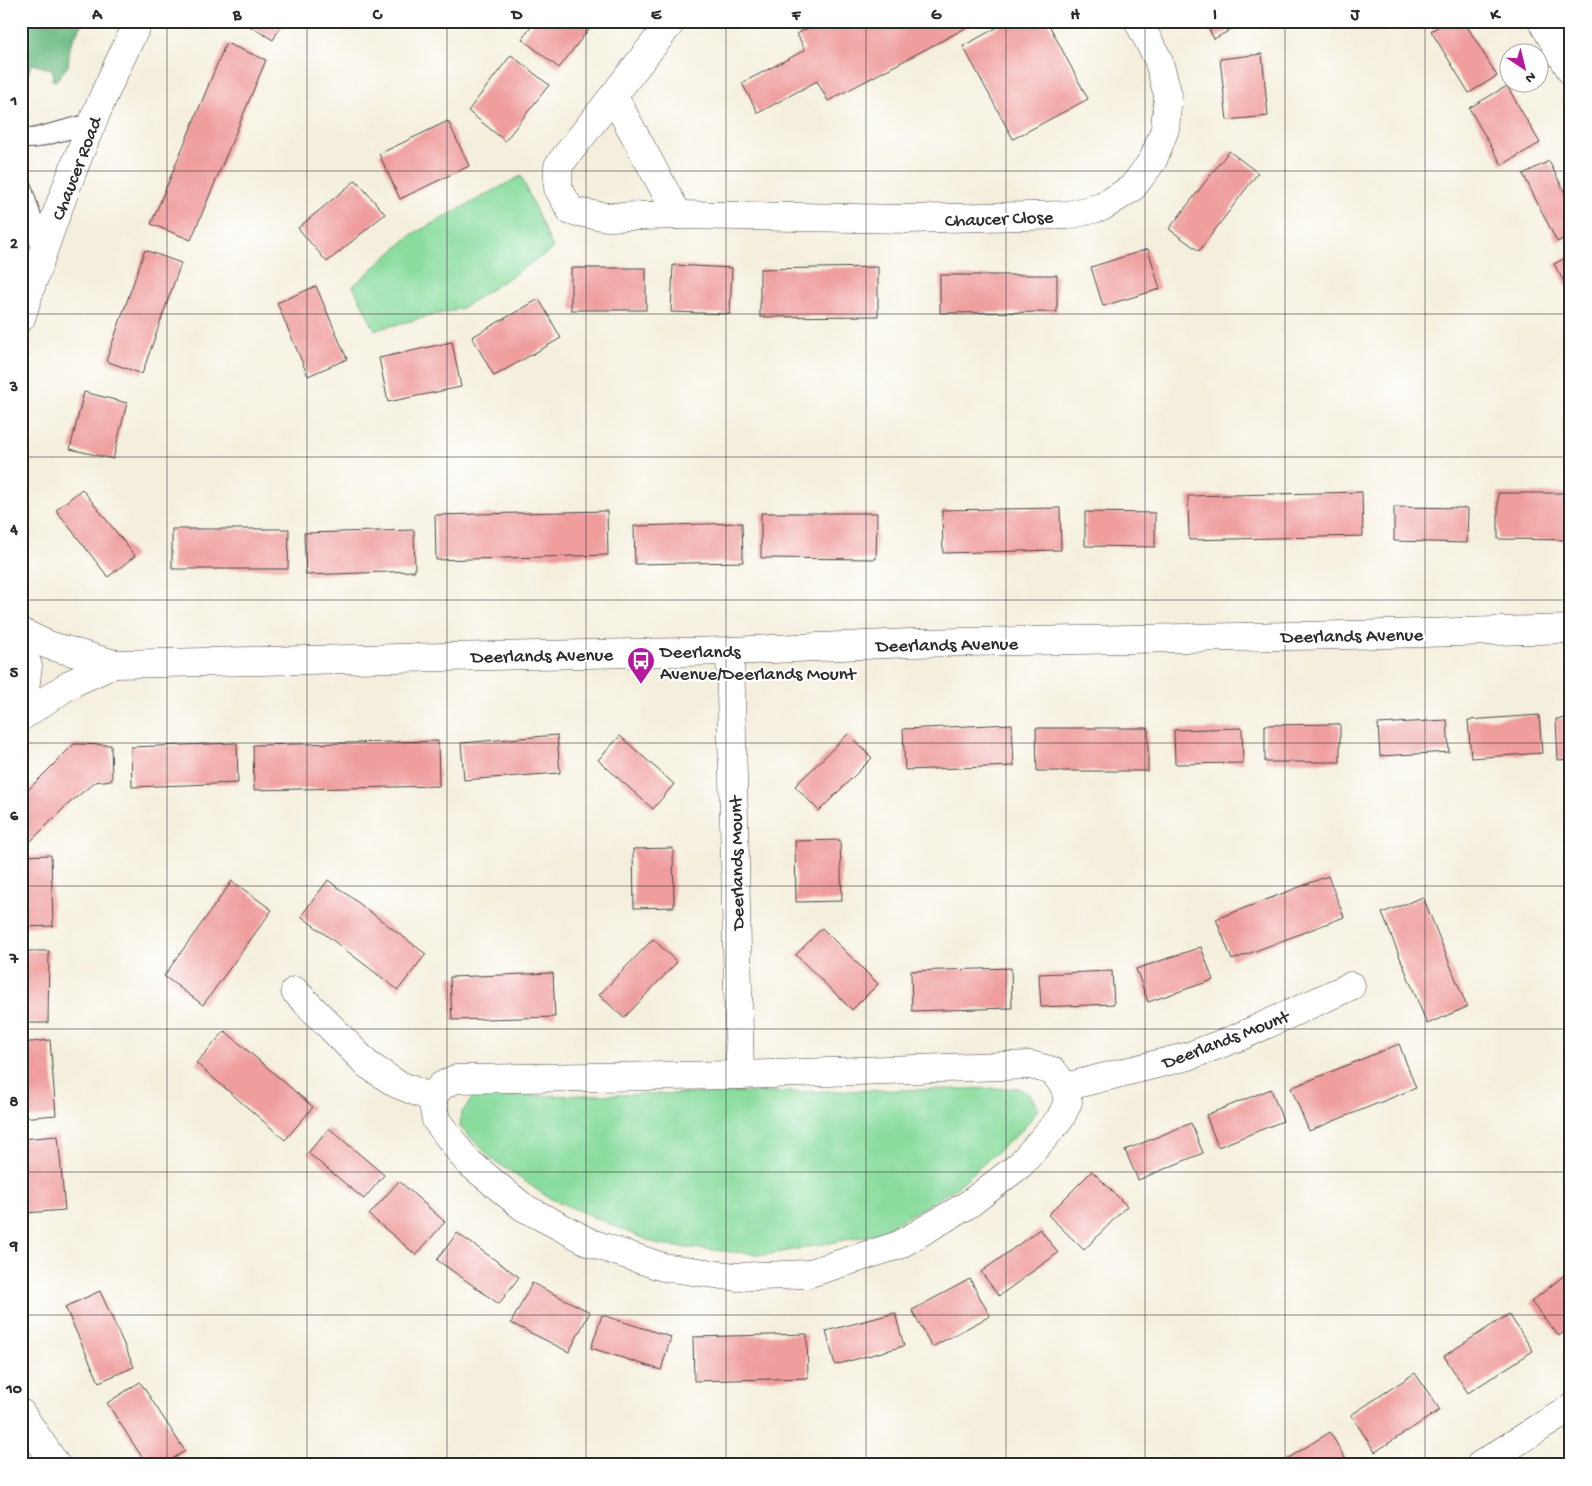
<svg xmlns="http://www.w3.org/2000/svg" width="1592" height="1486" viewBox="0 0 1592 1486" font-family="'Gochi Hand',sans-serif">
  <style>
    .green { fill: #89dc9e; stroke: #5a8464 }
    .forest { fill: #6ebc85; stroke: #4c7458 }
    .building { fill: #ef9e9d }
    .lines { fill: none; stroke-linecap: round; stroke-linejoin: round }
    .service-casing { stroke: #494846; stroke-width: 21 }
    .minor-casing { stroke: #494846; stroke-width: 29 }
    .tertiary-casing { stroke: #494846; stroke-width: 29 }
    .secondary-casing { stroke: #494846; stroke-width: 29 }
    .service { stroke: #fff; stroke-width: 19 }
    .minor { stroke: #fff; stroke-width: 28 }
    .tertiary { stroke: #fff; stroke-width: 28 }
    .secondary { stroke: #fff; stroke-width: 28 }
    .grid { fill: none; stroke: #2b2b2b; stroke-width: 1; stroke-opacity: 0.55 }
    .labels { text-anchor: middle; stroke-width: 4.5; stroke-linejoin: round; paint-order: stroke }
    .street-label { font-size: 19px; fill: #2b2b2b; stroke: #fff }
    .poi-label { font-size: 19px; fill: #2b2b2b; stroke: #fff; text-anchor: start }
    .neatline { fill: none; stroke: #2b2b2b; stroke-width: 2 }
    .grid-label { font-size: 16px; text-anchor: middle; font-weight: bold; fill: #2b2b2b }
  </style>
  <rect width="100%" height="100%" fill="#fff"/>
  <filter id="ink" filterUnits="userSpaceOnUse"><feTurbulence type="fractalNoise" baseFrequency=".02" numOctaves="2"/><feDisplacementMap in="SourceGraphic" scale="10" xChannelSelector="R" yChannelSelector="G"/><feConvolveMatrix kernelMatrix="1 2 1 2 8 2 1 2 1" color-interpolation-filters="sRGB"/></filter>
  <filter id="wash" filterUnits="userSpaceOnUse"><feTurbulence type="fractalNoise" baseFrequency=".0096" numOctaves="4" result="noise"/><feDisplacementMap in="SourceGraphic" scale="20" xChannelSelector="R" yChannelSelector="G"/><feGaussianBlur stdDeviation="1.12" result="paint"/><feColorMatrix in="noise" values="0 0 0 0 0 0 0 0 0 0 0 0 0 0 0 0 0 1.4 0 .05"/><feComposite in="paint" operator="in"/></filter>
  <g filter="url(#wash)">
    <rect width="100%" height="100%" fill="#f4efdd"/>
    <!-- green -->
    <g class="green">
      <polygon points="521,176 553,249 462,308 375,330 353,286 411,235"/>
      <polygon points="1019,1088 1032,1097 1038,1109 1024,1128 955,1189 877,1234 765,1255 659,1245 549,1198 492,1159 460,1127 461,1114 473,1097"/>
    </g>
    <!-- forest -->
    <polygon class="forest" points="21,21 83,21 70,46 68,66 56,81 52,80 53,70 32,64 25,81 21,80"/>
    <g id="blocks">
      <!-- building -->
      <g class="building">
        <polygon points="241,21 284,21 273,40"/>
        <polygon points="535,21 595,21 559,68 522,39"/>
        <polygon points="821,21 979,21 828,101 817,81 758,113 742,83 805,50 797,34"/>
        <polygon points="1009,21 1047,21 1088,99 1013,139 963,46"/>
        <polygon points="1205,21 1246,21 1214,39"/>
        <polygon points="1447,21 1464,21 1497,76 1469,93 1431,31"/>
        <polygon points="226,43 266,60 191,240 151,224"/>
        <polygon points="1262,54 1268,116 1227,120 1220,59"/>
        <polygon points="511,55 549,85 505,141 468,111"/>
        <polygon points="1507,86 1540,143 1502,165 1469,108"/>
        <polygon points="448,121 469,166 400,199 379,154"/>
        <polygon points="1229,151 1258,173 1199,251 1169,229"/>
        <polygon points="1549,161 1571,205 1571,235 1557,242 1523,174"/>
        <polygon points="356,180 385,214 327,262 298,228"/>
        <polygon points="1148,249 1160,289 1103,306 1091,267"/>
        <polygon points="145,250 181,263 142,374 106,361"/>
        <polygon points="1571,255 1571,294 1554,264"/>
        <polygon points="673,265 732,268 730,314 671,312"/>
        <polygon points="878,267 878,316 760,317 760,269"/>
        <rect x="571" y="268" width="75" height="42"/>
        <polygon points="940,275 1057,275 1057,312 940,313"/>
        <polygon points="316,286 347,359 308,376 277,303"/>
        <polygon points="539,299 561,338 494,376 472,337"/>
        <polygon points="452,342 461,387 388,402 379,358"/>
        <polygon points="84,392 127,403 113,459 70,449"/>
        <polygon points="82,489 135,556 108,577 56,510"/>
        <polygon points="1362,492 1363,536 1189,540 1188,496"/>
        <polygon points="1498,493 1571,493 1571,540 1498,539"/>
        <polygon points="1394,507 1468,508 1467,543 1394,541"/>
        <polygon points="1060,508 1061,550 943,553 942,510"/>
        <polygon points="607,511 608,555 436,560 435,515"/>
        <polygon points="1085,512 1155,513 1155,547 1085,546"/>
        <polygon points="761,513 877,513 876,559 761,558"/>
        <polygon points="742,523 743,562 635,564 634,526"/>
        <polygon points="172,529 289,529 288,569 172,569"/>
        <polygon points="414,530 415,571 306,575 304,533"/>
        <polygon points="1539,715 1542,753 1471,758 1468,720"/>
        <polygon points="1571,718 1571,759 1558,760 1556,719"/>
        <polygon points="1447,720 1449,752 1380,756 1378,724"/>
        <polygon points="1012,724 1014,766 905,770 903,729"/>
        <polygon points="1340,724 1340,762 1265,762 1265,725"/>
        <polygon points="1036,728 1148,728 1148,771 1037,771"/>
        <polygon points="1242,728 1243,763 1175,764 1174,730"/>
        <polygon points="848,734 872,758 819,811 795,786"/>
        <polygon points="557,735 560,773 464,780 461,743"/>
        <polygon points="620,736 674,784 653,809 598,760"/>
        <polygon points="438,741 439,786 254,790 253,745"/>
        <polygon points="237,743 238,783 132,787 131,747"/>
        <polygon points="74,744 111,745 112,780 95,782 66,806 30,842 21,833 21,797"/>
        <polygon points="840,840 842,901 796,902 795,841"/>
        <polygon points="673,848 674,907 634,908 633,849"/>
        <polygon points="51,855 53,926 21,927 21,856"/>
        <polygon points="1328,876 1344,917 1232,960 1216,919"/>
        <polygon points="328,880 426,954 398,990 301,916"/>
        <polygon points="232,881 272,910 203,1005 164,976"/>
        <polygon points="1423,897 1467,1007 1427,1024 1382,913"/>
        <polygon points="822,928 878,984 852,1010 796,955"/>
        <polygon points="653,939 677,962 624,1018 599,995"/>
        <polygon points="1201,947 1213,980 1148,1002 1136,969"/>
        <polygon points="21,951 49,951 48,1023 21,1023"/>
        <polygon points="1011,968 1012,1008 912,1011 911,971"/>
        <polygon points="1112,971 1114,1004 1041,1007 1039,974"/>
        <polygon points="553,973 555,1017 452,1020 450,977"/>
        <polygon points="225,1031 313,1107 285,1140 196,1063"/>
        <polygon points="50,1040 56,1115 21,1118 21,1043"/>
        <polygon points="1399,1044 1416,1088 1309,1131 1291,1088"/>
        <polygon points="1271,1089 1283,1121 1218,1147 1206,1115"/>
        <polygon points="1191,1123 1203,1153 1138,1180 1125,1150"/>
        <polygon points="329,1128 384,1175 364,1199 308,1153"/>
        <polygon points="58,1136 65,1210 25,1213 21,1164 21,1139"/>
        <polygon points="1092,1171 1127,1206 1084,1250 1048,1215"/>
        <polygon points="399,1181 445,1222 416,1255 369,1215"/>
        <polygon points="1040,1229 1058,1253 999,1296 981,1272"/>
        <polygon points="457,1233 519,1277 499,1304 437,1260"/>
        <polygon points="1571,1270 1571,1326 1559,1336 1531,1302"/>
        <polygon points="970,1279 990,1316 932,1347 912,1310"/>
        <polygon points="532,1283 590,1312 569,1352 511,1323"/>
        <polygon points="100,1291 134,1367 99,1382 65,1307"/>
        <polygon points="895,1313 904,1346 835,1365 826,1331"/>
        <polygon points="1509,1314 1533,1351 1468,1393 1444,1356"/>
        <polygon points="602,1315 671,1337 661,1370 591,1348"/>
        <polygon points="807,1334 808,1378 694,1381 693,1337"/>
        <polygon points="1415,1373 1440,1410 1375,1452 1351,1415"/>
        <polygon points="140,1382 185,1451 163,1465 147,1465 107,1403"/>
        <polygon points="1330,1432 1349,1465 1277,1465 1295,1454"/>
      </g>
    </g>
  </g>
  <g filter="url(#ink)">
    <use href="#blocks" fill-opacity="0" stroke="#494846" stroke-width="1"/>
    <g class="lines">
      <defs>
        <g id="service">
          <polyline points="21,139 35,138 92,123"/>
          <polyline points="21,185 43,253"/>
        </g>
        <g id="minor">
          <polyline points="672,21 558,166 558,188 571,211 607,217 678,215 907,219 1068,215 1102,207 1132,188 1153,160 1165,129 1168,95 1158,59 1138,21"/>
          <polyline points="1542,21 1571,71"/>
          <polyline points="614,97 678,215"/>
          <polyline points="730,651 740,1075"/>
          <polyline points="295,991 368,1065 397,1084 432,1098"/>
          <polygon points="1031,1065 1053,1071 1065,1087 1068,1102 1060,1119 1021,1164 969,1204 899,1245 807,1274 736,1277 663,1267 591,1243 523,1207 467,1161 436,1120 432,1098 441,1086 455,1079 740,1075"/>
          <polyline points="1065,1087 1189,1056 1239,1037 1351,986"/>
          <polyline points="1480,1465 1571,1408"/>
        </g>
        <g id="tertiary">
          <polyline points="21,632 48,645 114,664 730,651 910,643 1349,635 1571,629"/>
          <polyline points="21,717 72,683 114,664"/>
        </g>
        <g id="secondary">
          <path d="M21,318C53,217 91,116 139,21"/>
          <polyline points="21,646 28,666 24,697 21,703"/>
          <polyline points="21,1413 56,1465"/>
        </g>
      </defs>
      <!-- service casing -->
      <use href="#service" class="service-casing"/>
      <!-- minor casing -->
      <use href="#minor" class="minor-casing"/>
      <!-- tertiary casing -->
      <use href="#tertiary" class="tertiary-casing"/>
      <!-- secondary casing -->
      <use href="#secondary" class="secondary-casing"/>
      <!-- service -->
      <use href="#service" class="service"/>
      <!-- minor -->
      <use href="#minor" class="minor"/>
      <!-- tertiary -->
      <use href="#tertiary" class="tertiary"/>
      <!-- secondary -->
      <use href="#secondary" class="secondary"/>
    </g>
  </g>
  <!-- grid -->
  <path class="grid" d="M167,21V1465M307,21V1465M447,21V1465M586,21V1465M726,21V1465M866,21V1465M1006,21V1465M1145,21V1465M1285,21V1465M1425,21V1465M21,171H1571M21,314H1571M21,457H1571M21,600H1571M21,743H1571M21,886H1571M21,1029H1571M21,1172H1571M21,1315H1571"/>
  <!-- icons -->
  <defs>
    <symbol id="bus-pin" viewBox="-11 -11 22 30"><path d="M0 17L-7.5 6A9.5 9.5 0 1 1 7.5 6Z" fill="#b5179e" stroke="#fff"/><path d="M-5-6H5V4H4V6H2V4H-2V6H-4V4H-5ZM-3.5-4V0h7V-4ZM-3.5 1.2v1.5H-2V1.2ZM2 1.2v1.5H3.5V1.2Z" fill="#fff"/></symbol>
  </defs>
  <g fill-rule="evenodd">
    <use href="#bus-pin" x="625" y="645" width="32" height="43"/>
  </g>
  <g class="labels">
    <!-- street labels -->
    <g class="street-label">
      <text transform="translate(75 168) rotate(-69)" y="7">Chaucer Road</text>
      <text transform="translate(999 217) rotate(-2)" y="7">Chaucer Close</text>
      <text transform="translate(1352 634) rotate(-1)" y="7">Deerlands Avenue</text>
      <text transform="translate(947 643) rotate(-1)" y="7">Deerlands Avenue</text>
      <text transform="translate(542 654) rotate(-1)" y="7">Deerlands Avenue</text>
      <text transform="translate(735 863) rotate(-91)" y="7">Deerlands Mount</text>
      <text transform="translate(1225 1038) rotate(-21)" y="7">Deerlands Mount</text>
    </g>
    <!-- poi labels -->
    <g class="poi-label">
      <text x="660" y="657">Deerlands<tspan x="660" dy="22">Avenue/Deerlands Mount</tspan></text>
    </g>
  </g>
  <!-- margin -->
  <rect width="1592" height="1486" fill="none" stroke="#fff" stroke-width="55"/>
  <!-- north arrow -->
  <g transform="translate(1524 68) rotate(145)"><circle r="24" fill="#ffffff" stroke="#aaaaaa"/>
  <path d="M0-4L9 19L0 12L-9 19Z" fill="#b5179e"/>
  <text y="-8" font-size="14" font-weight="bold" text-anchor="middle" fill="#2b2b2b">N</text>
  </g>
  <rect x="28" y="28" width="1536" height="1430" class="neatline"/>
  <g class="grid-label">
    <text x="97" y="19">A</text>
    <text x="237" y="19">B</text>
    <text x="377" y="19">C</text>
    <text x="517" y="19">D</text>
    <text x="656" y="19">E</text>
    <text x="796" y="19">F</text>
    <text x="936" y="19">G</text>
    <text x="1075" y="19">H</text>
    <text x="1215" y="19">I</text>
    <text x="1355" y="19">J</text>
    <text x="1495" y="19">K</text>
    <text x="14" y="105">1</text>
    <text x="14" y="248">2</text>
    <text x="14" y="391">3</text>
    <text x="14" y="534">4</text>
    <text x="14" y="677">5</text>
    <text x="14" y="820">6</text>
    <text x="14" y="963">7</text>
    <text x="14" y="1106">8</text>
    <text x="14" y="1250">9</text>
    <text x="14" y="1393">10</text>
  </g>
</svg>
